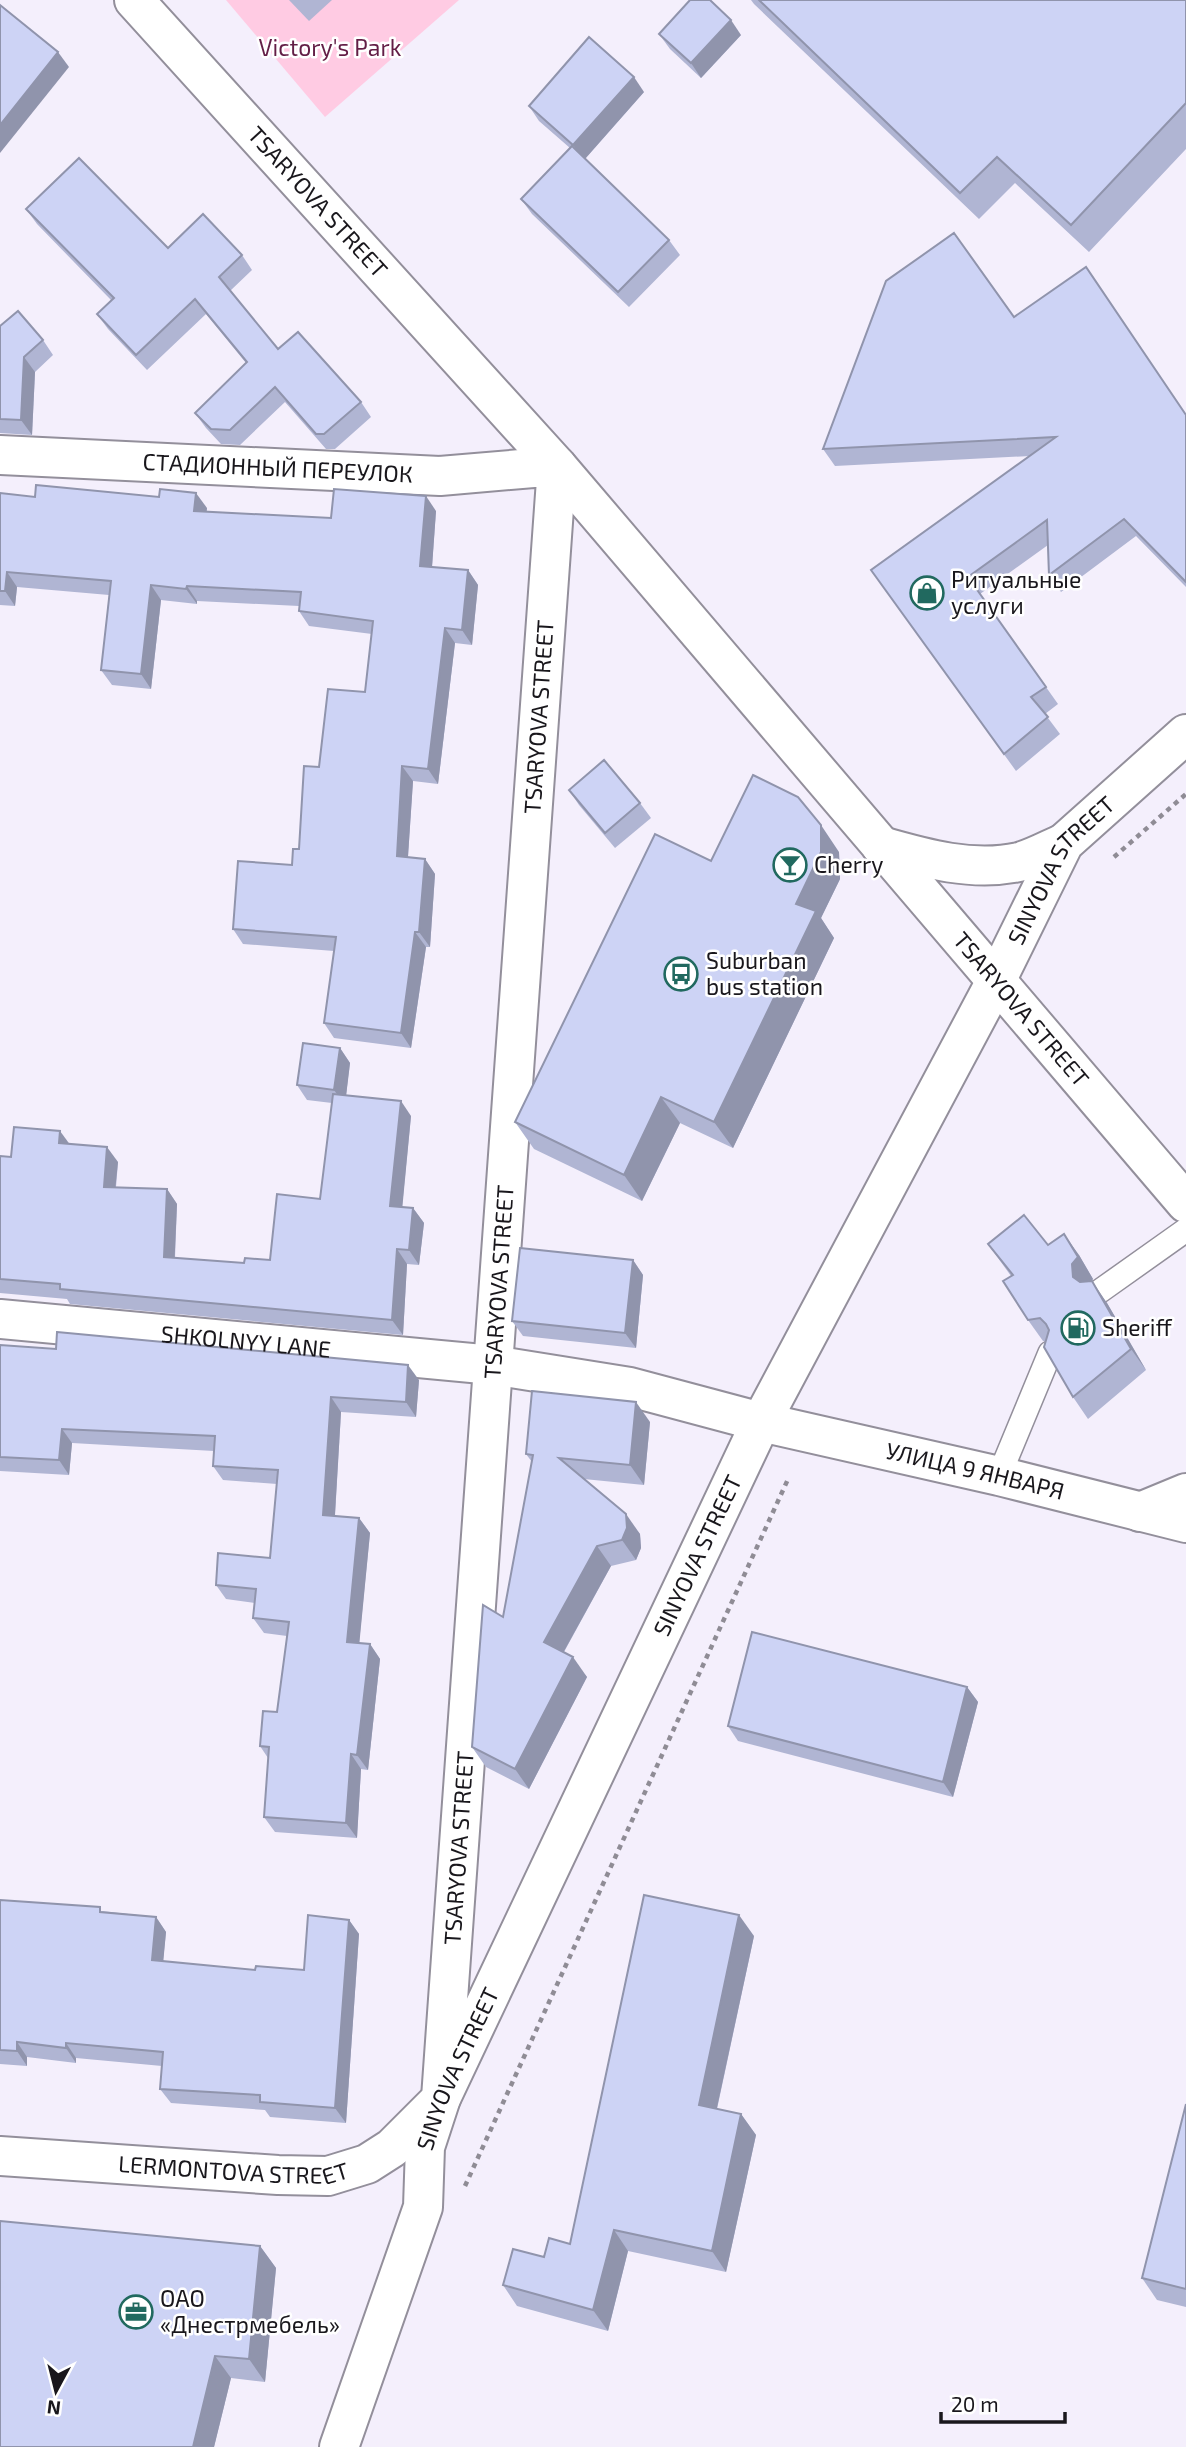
<svg xmlns="http://www.w3.org/2000/svg" width="1186" height="2447" viewBox="0 0 1186 2447" font-family="'Exo 2',sans-serif">
  <style>
    .green { fill: #ffcbe3 }
    .lines { fill: none; stroke-linecap: round; stroke-linejoin: round }
    .lane-casing { stroke: #938f9b; stroke-width: 26 }
    .street-casing { stroke: #938f9b; stroke-width: 42 }
    .primary-casing { stroke: #938f9b; stroke-width: 42 }
    .path { stroke: #8f8c95; stroke-width: 4.5; stroke-dasharray: 5 5; stroke-linecap: butt }
    .lane { stroke: #fff; stroke-width: 23 }
    .street { stroke: #fff; stroke-width: 38 }
    .primary { stroke: #fff; stroke-width: 38 }
    .wall { fill: #b0b5d3 }
    .shaded-wall { fill: #9094ac }
    .building { fill: #cdd3f5; stroke: #9094ac; stroke-width: 2 }
    .labels { text-anchor: middle; stroke-width: 5; stroke-linejoin: round; paint-order: stroke }
    .park-label { font-size: 23px; fill: #631e46; stroke: #fff }
    .street-label { font-size: 23px; fill: #19171c; stroke: #fff }
    .poi-label { font-size: 23px; fill: #19171c; stroke: #fff; text-anchor: start }
  </style>
  <rect width="100%" height="100%" fill="#f4effc"/>
  <!-- green -->
  <polygon class="green" points="226,0 459,0 325,117"/>
  <g class="lines">
    <defs>
      <g id="lane">
        <polyline points="1100,1291 1186,1230"/>
        <polyline points="999,1476 1050,1353"/>
      </g>
      <g id="street">
        <path id="s1" d="M0,455L440,476L557,466L441,2098"/>
        <path d="M881,846C926,859 973,872 1019,862C1034,858 1050,849 1064,843"/>
        <path id="s2" d="M0,1319L493,1365L630,1387L761,1422L999,1476L1186,1523"/>
        <path id="s3" d="M0,2156L278,2175L328,2176L367,2164L392,2148L435,2105"/>
        <path id="s4" d="M339,2447L423,2207L425,2147L441,2098L761,1422L996,981L1064,843L1186,734"/>
      </g>
      <g id="primary">
        <path id="s5" d="M134,0L557,466L1186,1203"/>
        <polyline points="1140,1512 1186,1493"/>
      </g>
    </defs>
    <!-- lane casing -->
    <use href="#lane" class="lane-casing"/>
    <!-- street casing -->
    <use href="#street" class="street-casing"/>
    <!-- primary casing -->
    <use href="#primary" class="primary-casing"/>
    <!-- path -->
    <g class="path">
      <polyline points="1114,857 1186,794"/>
      <polyline points="465,2186 789,1477"/>
    </g>
    <!-- lane -->
    <use href="#lane" class="lane"/>
    <!-- street -->
    <use href="#street" class="street"/>
    <!-- primary -->
    <use href="#primary" class="primary"/>
  </g>
  <!-- wall -->
  <g class="wall">
    <polygon points="289,0 332,0 309,21"/>
    <polygon points="751,0 1186,0 1186,149 1089,252 1015,183 979,219 754,4"/>
    <polygon points="659,34 741,35 701,78 670,49"/>
    <polygon points="644,92 585,159 669,240 680,255 629,307 532,214 521,199 570,148 539,121 529,106"/>
    <polygon points="26,209 168,248 242,255 252,270 230,291 278,349 361,402 371,417 335,449 326,449 285,402 240,445 221,444 206,428 195,413 246,363 206,314 147,370 108,329 97,314 111,300 37,224"/>
    <polygon points="1014,317 1186,414 1186,587 1136,536 1061,592 1049,575 1048,545 980,594 1058,704 1045,714 1060,734 1016,771 871,570 1030,456 835,466 823,449"/>
    <polygon points="0,326 43,340 53,355 35,372 32,435 0,433"/>
    <polygon points="0,493 35,497 207,508 206,512 331,518 436,511 432,567 468,570 478,585 472,645 455,643 438,784 413,781 408,857 425,859 435,874 430,947 426,947 411,1048 334,1038 324,1023 334,951 243,944 233,929 292,865 299,849 319,767 365,692 372,634 309,626 299,611 299,606 197,601 197,604 161,600 151,689 112,685 101,670 109,595 17,587 15,606 0,605"/>
    <polygon points="569,790 640,803 651,818 615,848 579,805"/>
    <polygon points="839,852 840,879 821,918 834,938 733,1148 680,1123 642,1201 534,1149 515,1122 711,861"/>
    <polygon points="340,1048 350,1063 346,1095 411,1116 402,1207 413,1208 424,1223 419,1265 407,1264 403,1335 70,1304 67,1299 0,1293 0,1156 11,1157 69,1144 118,1162 116,1187 167,1189 177,1204 175,1258 244,1263 270,1260 320,1199 332,1103 307,1100 297,1085"/>
    <polygon points="988,1244 1048,1245 1079,1255 1093,1279 1091,1282 1107,1303 1146,1370 1088,1419 1073,1397 1046,1341 1043,1341 1028,1320 1011,1276"/>
    <polygon points="633,1260 643,1275 636,1348 523,1336 512,1321"/>
    <polygon points="0,1345 419,1380 416,1417 341,1412 335,1516 359,1518 370,1533 359,1643 370,1644 380,1659 368,1770 361,1769 357,1838 275,1832 264,1817 268,1758 260,1746 277,1712 287,1636 264,1633 253,1618 255,1603 226,1599 216,1585 270,1558 277,1484 223,1480 213,1466 214,1451 72,1443 69,1475 0,1471"/>
    <polygon points="650,1422 644,1485 584,1479 640,1534 641,1548 636,1560 611,1566 564,1652 587,1677 529,1789 486,1767 472,1747 503,1617 532,1462 526,1454"/>
    <polygon points="967,1687 978,1702 953,1797 738,1741 728,1726"/>
    <polygon points="0,1900 156,1917 166,1932 163,1961 255,1970 304,1970 349,1920 359,1934 346,2123 270,2117 265,2110 171,2103 160,2089 162,2066 76,2058 76,2063 27,2057 27,2066 0,2064"/>
    <polygon points="754,1936 717,2109 741,2114 756,2135 726,2272 628,2251 608,2331 517,2306 503,2285 544,2257 570,2244"/>
    <polygon points="1186,2104 1186,2307 1157,2300 1142,2278"/>
    <polygon points="260,2246 276,2268 265,2382 231,2378 214,2447 0,2447"/>
  </g>
  <!-- shaded-wall -->
  <g class="shaded-wall">
    <polygon points="731,20 741,35 701,78 691,63"/>
    <polygon points="58,52 69,67 0,153 0,125"/>
    <polygon points="634,77 644,92 584,160 573,145"/>
    <polygon points="24,357 35,372 32,435 21,420"/>
    <polygon points="196,493 207,508 205,526 194,511"/>
    <polygon points="426,496 436,511 431,581 420,566"/>
    <polygon points="468,570 478,585 472,645 462,630"/>
    <polygon points="7,572 17,587 15,606 5,591"/>
    <polygon points="151,585 161,600 151,689 141,674"/>
    <polygon points="187,586 197,601 197,604 186,589"/>
    <polygon points="445,628 455,643 438,784 428,769"/>
    <polygon points="402,766 413,781 407,871 397,856"/>
    <polygon points="821,825 839,852 840,879 821,918 834,938 733,1148 714,1122 796,904"/>
    <polygon points="425,859 435,874 430,947 419,932"/>
    <polygon points="415,932 426,947 411,1048 401,1033"/>
    <polygon points="340,1048 350,1063 345,1105 334,1090"/>
    <polygon points="661,1097 680,1123 642,1201 624,1175"/>
    <polygon points="401,1101 411,1116 401,1221 390,1206"/>
    <polygon points="60,1131 71,1146 59,1143"/>
    <polygon points="107,1147 118,1162 114,1201 104,1187"/>
    <polygon points="167,1189 177,1204 174,1272 164,1257"/>
    <polygon points="413,1208 424,1223 419,1265 409,1250"/>
    <polygon points="1064,1234 1079,1255 1093,1279 1087,1286 1088,1298 1073,1277"/>
    <polygon points="397,1249 407,1264 403,1335 392,1320"/>
    <polygon points="633,1260 643,1275 636,1348 625,1333"/>
    <polygon points="1092,1281 1107,1303 1146,1370 1131,1349"/>
    <polygon points="408,1365 419,1380 416,1417 406,1402"/>
    <polygon points="331,1397 341,1412 334,1530 323,1515"/>
    <polygon points="636,1402 650,1422 644,1485 630,1465"/>
    <polygon points="62,1429 72,1443 69,1475 59,1460"/>
    <polygon points="626,1514 640,1534 641,1548 636,1560 622,1540"/>
    <polygon points="359,1518 370,1533 358,1657 347,1642"/>
    <polygon points="597,1546 611,1566 558,1662 544,1642"/>
    <polygon points="370,1644 380,1659 368,1770 357,1755"/>
    <polygon points="573,1657 587,1677 529,1789 515,1769"/>
    <polygon points="967,1687 978,1702 953,1797 943,1782"/>
    <polygon points="351,1754 361,1769 357,1838 346,1823"/>
    <polygon points="739,1915 754,1936 713,2126 699,2105"/>
    <polygon points="156,1917 166,1932 162,1975 152,1960"/>
    <polygon points="349,1920 359,1934 346,2123 335,2108"/>
    <polygon points="17,2042 27,2057 27,2066 17,2051"/>
    <polygon points="66,2043 76,2058 76,2063 66,2048"/>
    <polygon points="741,2114 756,2135 726,2272 712,2251"/>
    <polygon points="614,2230 628,2251 608,2331 593,2310"/>
    <polygon points="260,2246 276,2268 265,2382 249,2359"/>
    <polygon points="215,2356 231,2378 214,2447 193,2447"/>
  </g>
  <!-- building -->
  <g class="building">
    <polygon points="690,0 710,0 731,20 691,63 659,34"/>
    <polygon points="759,0 1186,0 1186,103 1071,225 997,157 960,193"/>
    <polygon points="0,5 58,52 0,125"/>
    <polygon points="589,37 634,77 573,145 529,106"/>
    <polygon points="572,146 669,240 618,292 521,199"/>
    <polygon points="79,158 168,248 203,214 242,255 219,277 278,349 298,332 361,402 324,434 316,434 275,387 230,430 211,429 195,413 247,362 195,299 136,355 97,314 114,298 26,209"/>
    <polygon points="954,233 1014,317 1086,267 1186,415 1186,582 1124,519 1049,575 1047,520 968,577 1046,687 1031,697 1048,717 1004,754 871,570 1056,437 823,449 886,281"/>
    <polygon points="18,311 43,340 24,357 21,420 0,419 0,326"/>
    <polygon points="36,485 159,497 160,489 196,493 194,511 331,518 334,489 426,496 420,566 468,570 462,630 445,628 428,769 402,766 397,856 425,859 419,932 415,932 401,1033 324,1023 336,937 233,929 238,861 292,865 293,849 299,849 304,766 319,767 328,689 365,692 373,621 299,611 301,592 187,586 186,589 151,585 141,674 101,670 111,581 7,572 5,591 0,591 0,493 35,497"/>
    <polygon points="604,760 640,803 605,833 569,790"/>
    <polygon points="753,775 798,797 821,825 821,852 796,904 816,911 714,1122 661,1097 624,1175 515,1122 655,834 711,861"/>
    <polygon points="303,1043 340,1048 334,1090 297,1085"/>
    <polygon points="333,1094 401,1101 390,1206 413,1208 409,1250 397,1249 392,1320 60,1289 60,1284 0,1279 0,1156 11,1157 14,1127 60,1131 59,1143 107,1147 104,1187 167,1189 164,1257 244,1263 245,1258 270,1260 277,1194 320,1199"/>
    <polygon points="1024,1215 1048,1245 1064,1234 1078,1257 1072,1264 1073,1277 1080,1282 1092,1281 1131,1349 1073,1397 1044,1347 1049,1330 1046,1324 1040,1318 1028,1320 1003,1281 1013,1275 988,1244"/>
    <polygon points="520,1248 633,1260 625,1333 512,1321"/>
    <polygon points="57,1332 408,1365 406,1402 331,1397 323,1515 359,1518 347,1642 370,1644 357,1755 351,1754 346,1823 264,1817 269,1747 260,1746 263,1711 277,1712 289,1622 253,1618 256,1589 216,1585 218,1553 270,1558 278,1470 213,1466 215,1436 62,1429 59,1460 0,1457 0,1345 56,1349"/>
    <polygon points="532,1391 636,1402 630,1465 559,1458 626,1514 627,1528 622,1540 597,1546 544,1642 573,1657 515,1769 472,1747 483,1605 503,1617 533,1455 526,1454"/>
    <polygon points="752,1632 967,1687 943,1782 728,1726"/>
    <polygon points="644,1895 739,1915 699,2105 741,2114 712,2251 614,2230 593,2310 503,2285 513,2249 544,2257 549,2238 570,2244"/>
    <polygon points="0,1900 100,1907 100,1912 156,1917 152,1960 255,1970 256,1966 304,1970 308,1915 349,1920 335,2108 260,2102 260,2095 160,2089 163,2052 66,2043 66,2048 17,2042 17,2051 0,2050"/>
    <polygon points="1186,2104 1186,2289 1142,2278"/>
    <polygon points="0,2221 260,2246 249,2359 215,2356 193,2447 0,2447"/>
  </g>
  <!-- icons -->
  <defs>
    <symbol id="shop-ring" viewBox="-11 -11 22 22"><circle r="9.5" fill="#fff" stroke="#21695f" stroke-width="1.5"/><path d="M-5-2.5h2.3a2.7 3.5 0 0 1 5.4 0H5L5.5 6h-11ZM-1.5-2.5h3a1.5 2.3 0 0 0-3 0Z" fill="#21695f"/></symbol>
    <symbol id="bar-ring" viewBox="-11 -11 22 22"><circle r="9.5" fill="#fff" stroke="#21695f" stroke-width="1.5"/><path d="M-6-5H6L.8 .8V4.5H3.5V6h-7V4.5H-.8V.8Z" fill="#21695f"/></symbol>
    <symbol id="bus-ring" viewBox="-11 -11 22 22"><circle r="9.5" fill="#fff" stroke="#21695f" stroke-width="1.5"/><path d="M-5-6H5V4H4V6H2V4H-2V6H-4V4H-5ZM-3.5-4V0h7V-4ZM-3.5 1.2v1.5H-2V1.2ZM2 1.2v1.5H3.5V1.2Z" fill="#21695f"/></symbol>
    <symbol id="fuel-ring" viewBox="-11 -11 22 22"><circle r="9.5" fill="#fff" stroke="#21695f" stroke-width="1.5"/><path d="M-5.5-6h7V0h2V4h1.3V-2.5L3-4.5l.8-.8L6-3V5H2.5V1h-1V6h-7ZM-4.2-4.7v3.2H.2V-4.7Z" fill="#21695f"/></symbol>
    <symbol id="office-ring" viewBox="-11 -11 22 22"><circle r="9.5" fill="#fff" stroke="#21695f" stroke-width="1.5"/><path d="M-6-3h4V-5.5h4V-3h4V5H-6ZM-1-4.5V-3h2v-1.5ZM-6 0V1H6V0Z" fill="#21695f"/></symbol>
  </defs>
  <g fill-rule="evenodd">
    <use href="#shop-ring" x="908" y="574" width="38" height="38"/>
    <use href="#bar-ring" x="771" y="846" width="38" height="38"/>
    <use href="#bus-ring" x="662" y="955" width="38" height="38"/>
    <use href="#fuel-ring" x="1059" y="1309" width="38" height="38"/>
    <use href="#office-ring" x="117" y="2293" width="38" height="38"/>
  </g>
  <g class="labels">
    <!-- park labels -->
    <g class="park-label">
      <text x="330" y="56">Victory's Park</text>
    </g>
    <!-- street labels -->
    <g class="street-label">
      <text dy="8" stroke="none"><textPath href="#s5" startOffset="273">TSARYOVA STREET</textPath></text>
      <text dy="8" stroke="none"><textPath href="#s1" startOffset="278">СТАДИОННЫЙ ПЕРЕУЛОК</textPath></text>
      <text transform="translate(539 717) rotate(-86)" y="8">TSARYOVA STREET</text>
      <text dy="8" stroke="none"><textPath href="#s4" startOffset="1743">SINYOVA STREET</textPath></text>
      <text dy="8" stroke="none"><textPath href="#s5" startOffset="1344">TSARYOVA STREET</textPath></text>
      <text transform="translate(499 1282) rotate(-86)" y="8">TSARYOVA STREET</text>
      <text dy="8" stroke="none"><textPath href="#s2" startOffset="247">SHKOLNYY LANE</textPath></text>
      <text dy="8" stroke="none"><textPath href="#s2" startOffset="989">УЛИЦА 9 ЯНВАРЯ</textPath></text>
      <text dy="8" stroke="none"><textPath href="#s4" startOffset="966">SINYOVA STREET</textPath></text>
      <text transform="translate(459 1848) rotate(-86)" y="8">TSARYOVA STREET</text>
      <text dy="8" stroke="none"><textPath href="#s4" startOffset="399">SINYOVA STREET</textPath></text>
      <text dy="8" stroke="none"><textPath href="#s3" startOffset="234">LERMONTOVA STREET</textPath></text>
    </g>
    <!-- poi labels -->
    <g class="poi-label">
      <text x="951" y="588">Ритуальные<tspan x="951" dy="26">услуги</tspan></text>
      <text x="814" y="873">Cherry</text>
      <text x="706" y="969">Suburban<tspan x="706" dy="26">bus station</tspan></text>
      <text x="1102" y="1336">Sheriff</text>
      <text x="160" y="2307">ОАО<tspan x="160" dy="26">«Днестрмебель»</tspan></text>
    </g>
  </g>
  <!-- north arrow -->
  <g transform="translate(56 2391) rotate(187)" stroke="#ffffff" stroke-width="5" paint-order="stroke">
  <path d="M0-5L12 26L0 18L-12 26Z" fill="#19171c"/>
  <text y="-10" font-size="19" font-weight="bold" text-anchor="middle" fill="#19171c">N</text>
  </g>
  <!-- scale -->
  <path d="M941 2412v10h124v-10" fill="none" stroke="#19171c" stroke-width="3.5"/>
  <text x="951" y="2412" font-size="21" fill="#19171c" stroke="#ffffff" stroke-width="5" paint-order="stroke">20 m</text>
</svg>
